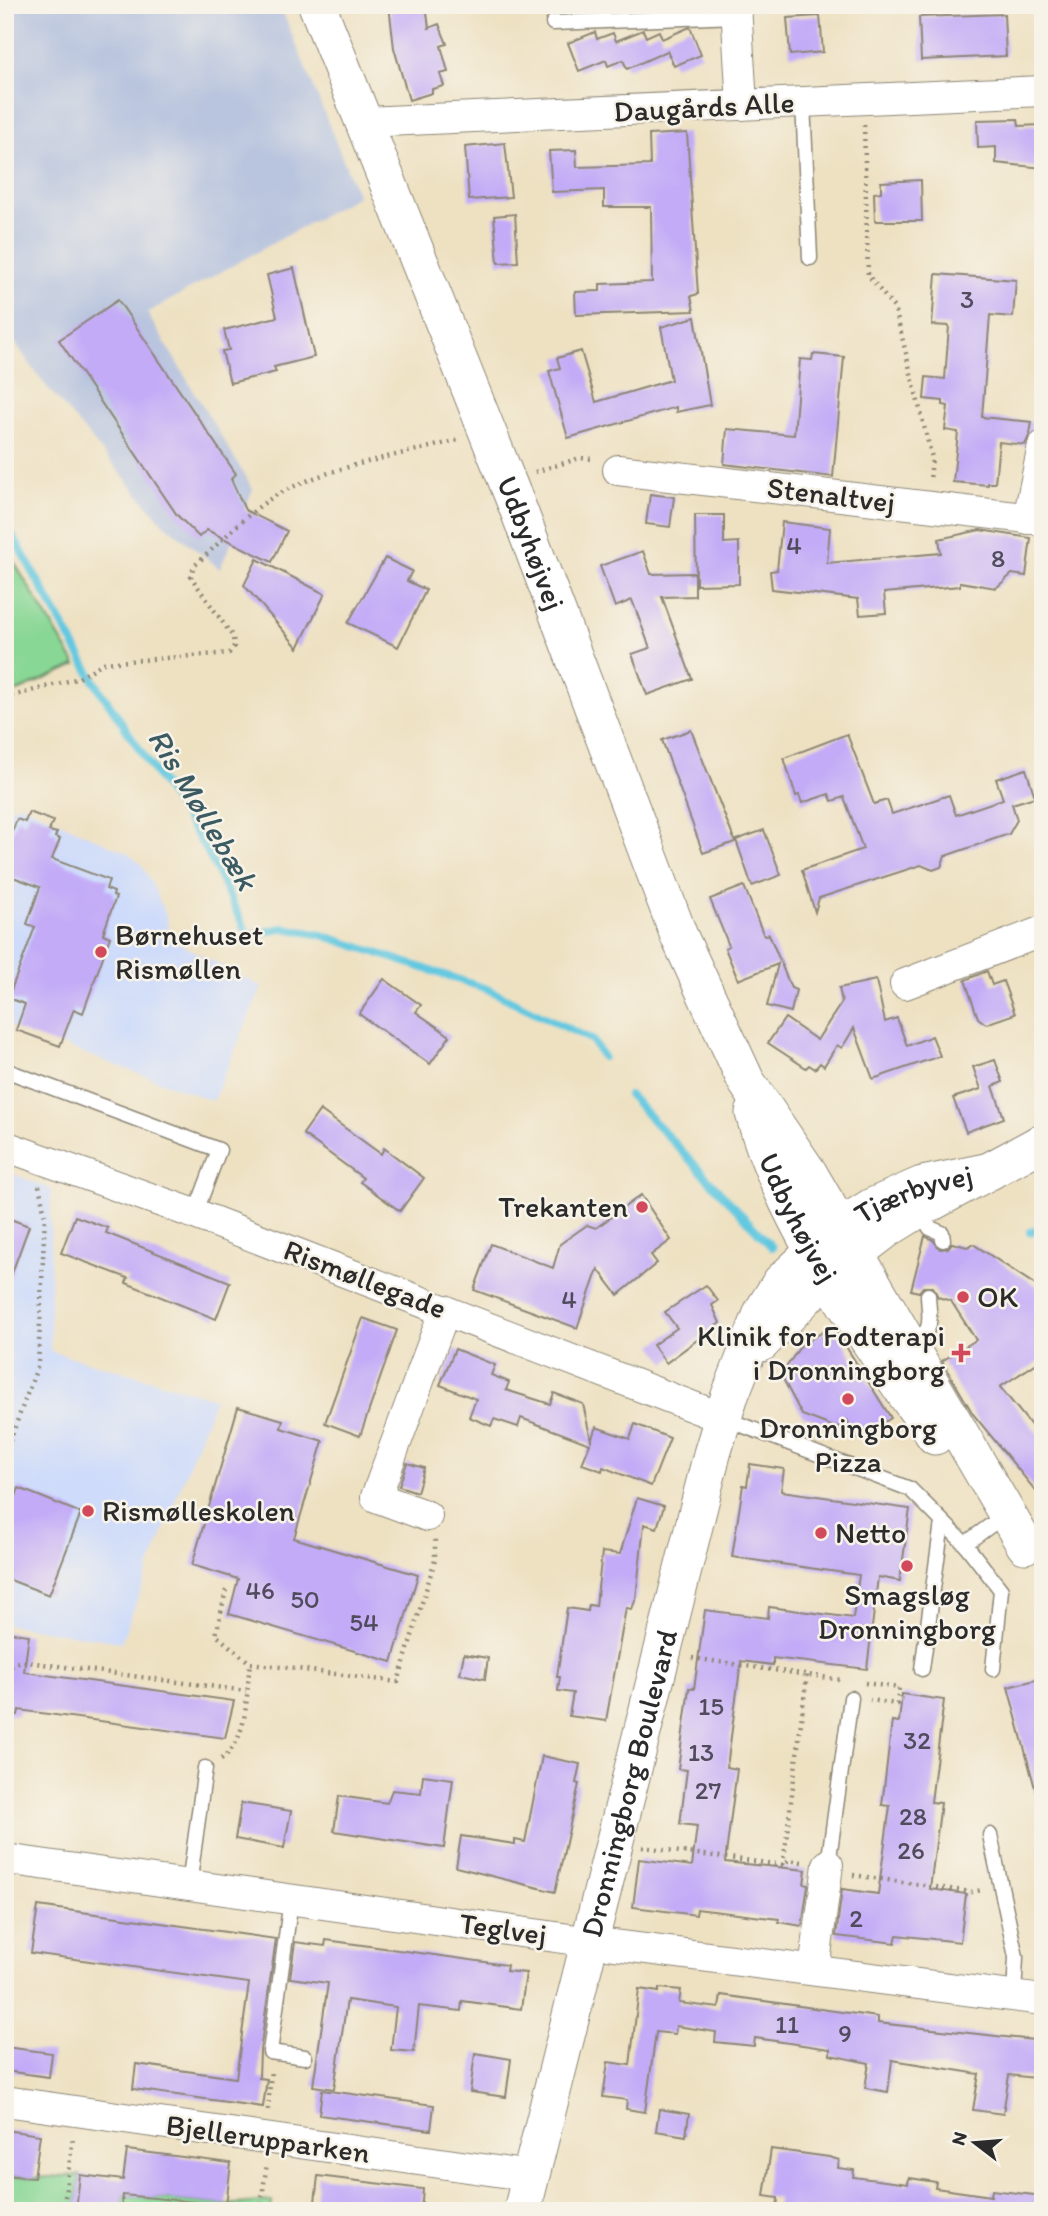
<svg xmlns="http://www.w3.org/2000/svg" width="1048" height="2216" viewBox="0 0 1048 2216" font-family="Itim,sans-serif">
  <style>
    .built { fill: #cedbfa }
    .industrial { fill: #b9c5de }
    .green { fill: #89d795; stroke: #5a8160; stroke-width: 2 }
    .lines { fill: none; stroke-linecap: round; stroke-linejoin: round }
    .stream { stroke: #62c8e0; stroke-width: 8 }
    .building { fill: #c3abf7 }
    .service-casing { stroke: #8c8676; stroke-width: 17 }
    .minor-casing { stroke: #8c8676; stroke-width: 32 }
    .tertiary-casing { stroke: #8c8676; stroke-width: 39 }
    .path { stroke: #8c8676; stroke-width: 4.5; stroke-dasharray: 2 5; stroke-linecap: butt }
    .service { stroke: #fff; stroke-width: 14 }
    .minor { stroke: #fff; stroke-width: 30 }
    .tertiary { stroke: #fff; stroke-width: 37 }
    .poi-dot { fill: #d1495b; stroke: #f7f3e8; stroke-width: 2.5 }
    .labels { text-anchor: middle; stroke-width: 5; stroke-linejoin: round; paint-order: stroke }
    .number-label { font-size: 26px; fill: #514b5e }
    .street-label { font-size: 30px; fill: #2b2b2b; stroke: #f7f3e8 }
    .poi-label { font-size: 30px; fill: #2b2b2b; stroke: #f7f3e8; text-anchor: start }
    .water-label { font-size: 32px; font-style: italic; fill: #3c5a61; stroke: #f7f3e8 }
  </style>
  <rect width="100%" height="100%" fill="#f7f3e8"/>
  <filter id="ink" filterUnits="userSpaceOnUse"><feTurbulence type="fractalNoise" baseFrequency=".0143" numOctaves="2"/><feDisplacementMap in="SourceGraphic" scale="14" xChannelSelector="R" yChannelSelector="G"/><feConvolveMatrix kernelMatrix="1 2 1 2 8 2 1 2 1" color-interpolation-filters="sRGB"/></filter>
  <filter id="wash" filterUnits="userSpaceOnUse"><feTurbulence type="fractalNoise" baseFrequency=".00686" numOctaves="4" result="noise"/><feDisplacementMap in="SourceGraphic" scale="28" xChannelSelector="R" yChannelSelector="G"/><feGaussianBlur stdDeviation="1.57" result="paint"/><feColorMatrix in="noise" values="0 0 0 0 0 0 0 0 0 0 0 0 0 0 0 0 0 1.4 0 .05"/><feComposite in="paint" operator="in"/></filter>
  <g filter="url(#wash)">
    <rect width="100%" height="100%" fill="#eee1c2"/>
    <!-- built -->
    <g class="built">
      <polygon points="20,804 127,853 142,865 152,884 167,918 169,938 262,987 213,1101 10,1026 5,967 5,810"/>
      <polygon points="5,1171 51,1189 50,1351 215,1398 121,1642 5,1624"/>
    </g>
    <!-- industrial -->
    <polygon class="industrial" points="5,5 280,5 358,196 147,313 253,489 220,569 162,522 41,380 5,328"/>
    <!-- green -->
    <g class="green">
      <polygon points="5,547 76,665 5,697"/>
      <polygon points="5,2175 34,2178 80,2175 76,2211 5,2211"/>
      <polygon points="123,2195 226,2205 272,2201 271,2211 121,2211"/>
    </g>
    <g class="lines">
      <!-- stream -->
      <g class="stream">
        <polyline points="5,522 96,684 206,849 248,935 284,928 322,935 487,989 592,1040 603,1057"/>
        <polyline points="629,1095 772,1247"/>
        <polyline points="1030,1232 1043,1228"/>
      </g>
    </g>
    <g id="blocks">
      <!-- building -->
      <g class="building">
        <polygon points="389,5 426,5 429,28 439,24 447,44 441,46 448,72 440,74 444,86 432,89 432,93 409,100 394,48"/>
        <polygon points="1004,14 1006,56 921,60 919,17"/>
        <polygon points="820,16 823,52 790,55 787,18"/>
        <polygon points="690,27 701,55 674,66 667,51 627,69 623,60 608,66 606,60 579,71 568,43 595,32 597,39 613,33 616,41 643,30 646,37 659,31 662,39"/>
        <polygon points="1018,119 1019,126 1041,125 1043,168 996,163 996,147 978,148 977,120"/>
        <polygon points="687,133 698,294 691,296 694,311 576,315 575,292 600,291 600,284 652,282 651,207 604,207 604,190 552,192 549,151 576,150 577,167 650,165 649,135"/>
        <polygon points="505,143 511,197 469,200 465,147"/>
        <polygon points="921,180 922,221 875,221 874,193 881,192 881,182"/>
        <polygon points="515,214 518,262 498,263 494,216"/>
        <polygon points="294,268 314,357 274,367 276,372 230,383 222,351 229,350 224,330 277,317 267,275"/>
        <polygon points="936,274 1016,280 1013,317 990,315 982,417 1032,422 1030,434 1025,445 999,442 995,483 988,483 988,485 953,482 958,432 945,430 948,406 943,405 943,401 924,399 926,377 945,379 949,326 932,325"/>
        <polygon points="118,300 236,474 231,479 245,510 287,531 272,562 207,530 199,537 177,515 59,340"/>
        <polygon points="695,317 710,405 676,412 676,407 568,438 549,371 560,368 557,358 581,351 596,402 671,380 661,327"/>
        <polygon points="813,354 844,357 833,477 724,464 727,429 794,435 800,359 812,360"/>
        <polygon points="650,494 674,497 670,527 646,524"/>
        <polygon points="695,515 724,515 724,543 739,542 739,584 696,585"/>
        <polygon points="782,522 830,528 827,563 941,553 939,539 980,530 1031,538 1026,576 1012,574 996,588 960,582 960,586 884,593 886,613 860,615 858,599 772,589 770,571 777,570"/>
        <polygon points="643,551 651,574 695,573 695,596 662,597 692,679 647,695 632,654 650,648 632,600 615,607 600,566"/>
        <polygon points="385,558 412,571 407,581 426,590 398,647 348,623"/>
        <polygon points="257,559 325,594 298,648 244,585"/>
        <polygon points="691,730 735,842 703,853 662,740"/>
        <polygon points="847,734 874,804 887,800 892,814 949,795 956,815 1003,799 996,779 1026,769 1035,797 1012,804 1017,820 1009,834 945,856 941,867 933,870 921,865 819,898 815,912 802,870 863,849 844,797 832,801 829,794 802,803 799,795 796,796 784,758"/>
        <polygon points="29,812 53,821 49,831 57,833 55,837 60,839 52,859 109,880 106,889 114,892 113,896 116,897 103,934 110,937 83,1013 74,1009 60,1046 16,1030 25,1004 8,998 35,927 27,924 40,887 5,874 5,851 17,819 25,822"/>
        <polygon points="764,830 781,875 752,886 736,840"/>
        <polygon points="744,886 764,936 769,934 791,988 796,990 791,1012 767,1006 778,964 738,980 725,948 729,946 710,899"/>
        <polygon points="987,971 992,985 1003,981 1015,1014 986,1024 978,1018 965,980"/>
        <polygon points="384,979 421,1005 416,1012 450,1036 430,1064 359,1014"/>
        <polygon points="876,980 885,1022 897,1018 907,1046 932,1036 940,1056 873,1079 854,1028 842,1048 837,1045 824,1066 820,1063 815,1069 809,1065 806,1068 768,1043 785,1018 817,1040 842,1002 839,988"/>
        <polygon points="995,1060 1003,1082 993,1086 1004,1118 966,1132 953,1098 981,1089 973,1067"/>
        <polygon points="320,1110 381,1154 384,1148 424,1178 400,1211 360,1182 363,1178 303,1134"/>
        <polygon points="641,1195 671,1240 651,1255 657,1263 618,1295 598,1269 577,1328 474,1290 491,1244 553,1268 560,1244 587,1225 596,1228"/>
        <polygon points="75,1216 108,1228 106,1233 230,1282 216,1319 126,1283 128,1278 61,1253"/>
        <polygon points="5,1217 29,1226 8,1284 5,1283"/>
        <polygon points="925,1236 933,1240 940,1249 948,1248 952,1243 967,1247 973,1244 1043,1290 1043,1359 1000,1387 1043,1440 1043,1500 973,1414 942,1361 976,1340 951,1301 938,1297 933,1287 923,1287 919,1292 911,1290"/>
        <polygon points="706,1285 718,1301 712,1305 720,1323 666,1363 653,1345 677,1328 665,1312"/>
        <polygon points="363,1318 397,1330 360,1436 325,1423"/>
        <polygon points="833,1326 891,1418 858,1439 847,1420 837,1428 802,1415 781,1375 801,1345"/>
        <polygon points="455,1349 495,1365 491,1375 509,1382 506,1390 550,1404 554,1393 583,1404 591,1440 596,1427 630,1439 635,1424 670,1438 651,1486 603,1467 602,1471 582,1464 590,1444 521,1418 518,1427 494,1419 491,1426 469,1417 476,1399 440,1385"/>
        <polygon points="238,1407 283,1420 281,1428 323,1441 294,1538 418,1575 392,1662 229,1614 238,1579 192,1565"/>
        <polygon points="407,1463 424,1468 417,1492 399,1486"/>
        <polygon points="750,1464 784,1469 781,1491 910,1509 900,1581 878,1577 867,1669 773,1658 773,1665 741,1661 727,1767 737,1769 725,1862 806,1870 804,1884 808,1885 802,1926 779,1922 779,1919 697,1909 696,1915 633,1907 639,1859 692,1866 697,1826 680,1824 687,1770 678,1769 689,1688 694,1689 705,1610 768,1618 769,1607 853,1618 859,1575 732,1557 743,1485 747,1486"/>
        <polygon points="19,1488 81,1513 49,1595 5,1578 5,1508 11,1510"/>
        <polygon points="637,1498 664,1506 657,1528 644,1524 636,1598 632,1609 626,1608 606,1721 569,1716 573,1693 558,1691 560,1677 557,1677 567,1608 588,1611 589,1605 596,1606 602,1552 620,1554"/>
        <polygon points="5,1632 29,1635 24,1672 234,1701 225,1738 19,1710 18,1715 5,1714"/>
        <polygon points="464,1654 488,1658 485,1679 460,1674"/>
        <polygon points="1043,1678 1043,1791 1036,1792 1008,1687"/>
        <polygon points="902,1694 944,1700 931,1802 941,1803 930,1889 966,1894 960,1942 897,1935 895,1943 836,1936 842,1889 878,1894 890,1806 882,1805 892,1721 899,1722"/>
        <polygon points="542,1756 580,1764 576,1783 579,1784 555,1892 456,1867 461,1836 515,1844 515,1840 525,1842"/>
        <polygon points="423,1775 453,1779 444,1848 334,1831 339,1796 387,1803 392,1790 421,1793"/>
        <polygon points="241,1803 291,1811 284,1848 235,1839"/>
        <polygon points="38,1906 276,1939 260,2051 259,2078 267,2079 263,2107 133,2089 136,2064 236,2078 249,1983 31,1953"/>
        <polygon points="326,1940 507,1965 506,1971 526,1973 521,2009 462,2001 461,2011 419,2006 414,2052 391,2050 396,2007 347,2000 334,2089 313,2086 328,1983 290,1978 295,1942 325,1946"/>
        <polygon points="659,1988 681,1990 679,2003 719,2008 721,1995 878,2017 878,2023 1043,2041 1043,2079 1009,2075 1003,2114 973,2110 979,2074 892,2060 888,2092 865,2088 869,2063 830,2055 830,2049 755,2038 754,2046 715,2042 716,2032 676,2026 675,2034 656,2032 645,2112 626,2109 627,2100 603,2097 608,2062 630,2065 639,1989 659,1992"/>
        <polygon points="5,2047 52,2053 49,2077 5,2071"/>
        <polygon points="475,2053 511,2059 506,2097 470,2092"/>
        <polygon points="322,2090 434,2105 431,2130 319,2115"/>
        <polygon points="659,2109 689,2114 686,2136 656,2131"/>
        <polygon points="5,2130 40,2135 34,2178 5,2175"/>
        <polygon points="771,2149 829,2157 839,2160 838,2168 854,2170 853,2177 908,2184 909,2178 936,2182 935,2188 991,2196 992,2190 1043,2196 1043,2211 777,2211 778,2198 764,2196"/>
        <polygon points="127,2150 231,2163 226,2205 123,2195 121,2211 76,2211 80,2175 123,2180"/>
        <polygon points="318,2176 423,2189 421,2211 314,2211"/>
      </g>
    </g>
  </g>
  <g filter="url(#ink)">
    <use href="#blocks" fill-opacity="0" stroke="#8c8676" stroke-width="2"/>
    <g class="lines">
      <defs>
        <g id="service">
          <polyline points="553,23 737,16"/>
          <polyline points="803,102 810,258"/>
          <polyline points="5,1070 219,1150 195,1214"/>
          <polyline points="920,1210 930,1228 942,1233 943,1240"/>
          <path d="M908,1346C936,1329 929,1323 928,1295"/>
          <polyline points="723,1418 910,1489 965,1544 1001,1590 993,1669"/>
          <polyline points="965,1544 1006,1514"/>
          <polyline points="922,1669 942,1523"/>
          <polyline points="990,1835 1016,1957 1014,1997"/>
          <polyline points="828,1865 851,1698"/>
          <polyline points="189,1885 205,1768"/>
          <polyline points="291,1900 270,2052 305,2057"/>
        </g>
        <g id="minor">
          <polyline points="736,5 742,105"/>
          <polyline points="365,122 1043,91"/>
          <polyline points="618,470 1043,520"/>
          <polyline points="1028,519 1043,446"/>
          <polyline points="905,984 1043,931"/>
          <polyline points="5,1146 195,1214 722,1418"/>
          <polyline points="427,1516 376,1497 445,1310"/>
          <polyline points="5,1859 591,1942 1043,2000"/>
          <polyline points="814,1970 828,1865"/>
          <polyline points="5,2101 531,2176"/>
        </g>
        <g id="tertiary">
          <path id="s1" d="M317,5L519,511L679,936L746,1081L809,1174L1025,1545"/>
          <path id="s2" d="M754,1113C784,1225 869,1341 935,1436"/>
          <polyline points="761,1343 829,1273 887,1229 919,1209 1043,1142"/>
          <path id="s3" d="M522,2211L712,1454L729,1398L763,1311L781,1282L840,1227L872,1207L922,1185L990,1171"/>
        </g>
      </defs>
      <!-- service casing -->
      <use href="#service" class="service-casing"/>
      <!-- minor casing -->
      <use href="#minor" class="minor-casing"/>
      <!-- tertiary casing -->
      <use href="#tertiary" class="tertiary-casing"/>
      <!-- path -->
      <g class="path">
        <polyline points="864,125 868,275 895,309 932,458 930,480"/>
        <polyline points="535,472 580,458 594,459"/>
        <path d="M5,698L79,678L103,663L229,653L234,646L233,637L191,577L194,566C218,545 241,519 267,501C319,467 399,456 458,440"/>
        <polyline points="5,1454 38,1365 45,1216 39,1185"/>
        <polyline points="226,1590 216,1635 250,1663 398,1682 435,1560 435,1539"/>
        <polyline points="692,1658 842,1680"/>
        <polyline points="5,1670 20,1661 246,1691"/>
        <polyline points="865,1683 899,1688 897,1704 870,1700"/>
        <path d="M221,1759C249,1741 246,1693 250,1663"/>
        <polyline points="642,1847 783,1865 789,1860 802,1862"/>
        <polyline points="783,1865 807,1675"/>
        <polyline points="853,1875 971,1892 983,1890"/>
        <polyline points="268,2110 271,2070"/>
        <polyline points="63,2211 73,2137"/>
        <polyline points="260,2211 267,2163"/>
      </g>
      <!-- service -->
      <use href="#service" class="service"/>
      <!-- minor -->
      <use href="#minor" class="minor"/>
      <!-- tertiary -->
      <use href="#tertiary" class="tertiary"/>
    </g>
  </g>
  <!-- markers -->
  <g class="poi-dot">
    <circle cx="101" cy="952" r="7"/>
    <circle cx="642" cy="1207" r="7"/>
    <circle cx="963" cy="1297" r="7"/>
    <path d="M957.5 1342.5h7v7h7v7h-7v7h-7v-7h-7v-7h7z"/>
    <circle cx="848" cy="1399" r="7"/>
    <circle cx="88" cy="1511" r="7"/>
    <circle cx="821" cy="1533" r="7"/>
    <circle cx="907" cy="1566" r="7"/>
  </g>
  <g class="labels">
    <!-- number labels -->
    <g class="number-label">
      <text x="967" y="308">3</text>
      <text x="794" y="554">4</text>
      <text x="998" y="567">8</text>
      <text x="569" y="1308">4</text>
      <text x="260" y="1599">46</text>
      <text x="305" y="1608">50</text>
      <text x="364" y="1631">54</text>
      <text x="711" y="1715">15</text>
      <text x="917" y="1749">32</text>
      <text x="701" y="1761">13</text>
      <text x="708" y="1799">27</text>
      <text x="913" y="1825">28</text>
      <text x="911" y="1859">26</text>
      <text x="856" y="1927">2</text>
      <text x="787" y="2033">11</text>
      <text x="845" y="2042">9</text>
    </g>
    <!-- street labels -->
    <g class="street-label">
      <text transform="translate(704 107) rotate(-3)" y="10">Daugårds Alle</text>
      <text transform="translate(831 495) rotate(7)" y="10">Stenaltvej</text>
      <text dy="10" stroke="none"><textPath href="#s1" startOffset="579">Udbyhøjvej</textPath></text>
      <text dy="10" stroke="none"><textPath href="#s3" startOffset="1129">Tjærbyvej</textPath></text>
      <text dy="10" stroke="none"><textPath href="#s2" startOffset="114">Udbyhøjvej</textPath></text>
      <text transform="translate(365 1279) rotate(21)" y="10">Rismøllegade</text>
      <text dy="10" stroke="none"><textPath href="#s3" startOffset="441">Dronningborg Boulevard</textPath></text>
      <text transform="translate(503 1929) rotate(8)" y="10">Teglvej</text>
      <text transform="translate(268 2139) rotate(8)" y="10">Bjellerupparken</text>
    </g>
    <!-- poi labels -->
    <g class="poi-label">
      <text x="115" y="945">Børnehuset<tspan x="115" dy="34">Rismøllen</tspan></text>
      <text x="628" y="1217" text-anchor="end">Trekanten</text>
      <text x="977" y="1307">OK</text>
      <text x="945" y="1346" text-anchor="end">Klinik for Fodterapi<tspan x="945" dy="34">i Dronningborg</tspan></text>
      <text x="848" y="1438" text-anchor="middle">Dronningborg<tspan x="848" dy="34">Pizza</tspan></text>
      <text x="102" y="1521">Rismølleskolen</text>
      <text x="835" y="1543">Netto</text>
      <text x="907" y="1605" text-anchor="middle">Smagsløg<tspan x="907" dy="34">Dronningborg</tspan></text>
    </g>
    <!-- water labels -->
    <g class="water-label">
      <text transform="translate(203 809) rotate(59)" y="11">Ris Møllebæk</text>
    </g>
  </g>
  <!-- margin -->
  <rect width="1048" height="2216" fill="none" stroke="#f7f3e8" stroke-width="28"/>
  <!-- north arrow -->
  <g transform="translate(975 2143) rotate(286)" stroke="#f7f3e8" stroke-width="5" paint-order="stroke">
  <path d="M0-5L12 26L0 18L-12 26Z" fill="#2b2b2b"/>
  <text y="-10" font-size="19" font-weight="bold" text-anchor="middle" fill="#2b2b2b">N</text>
  </g>
</svg>
